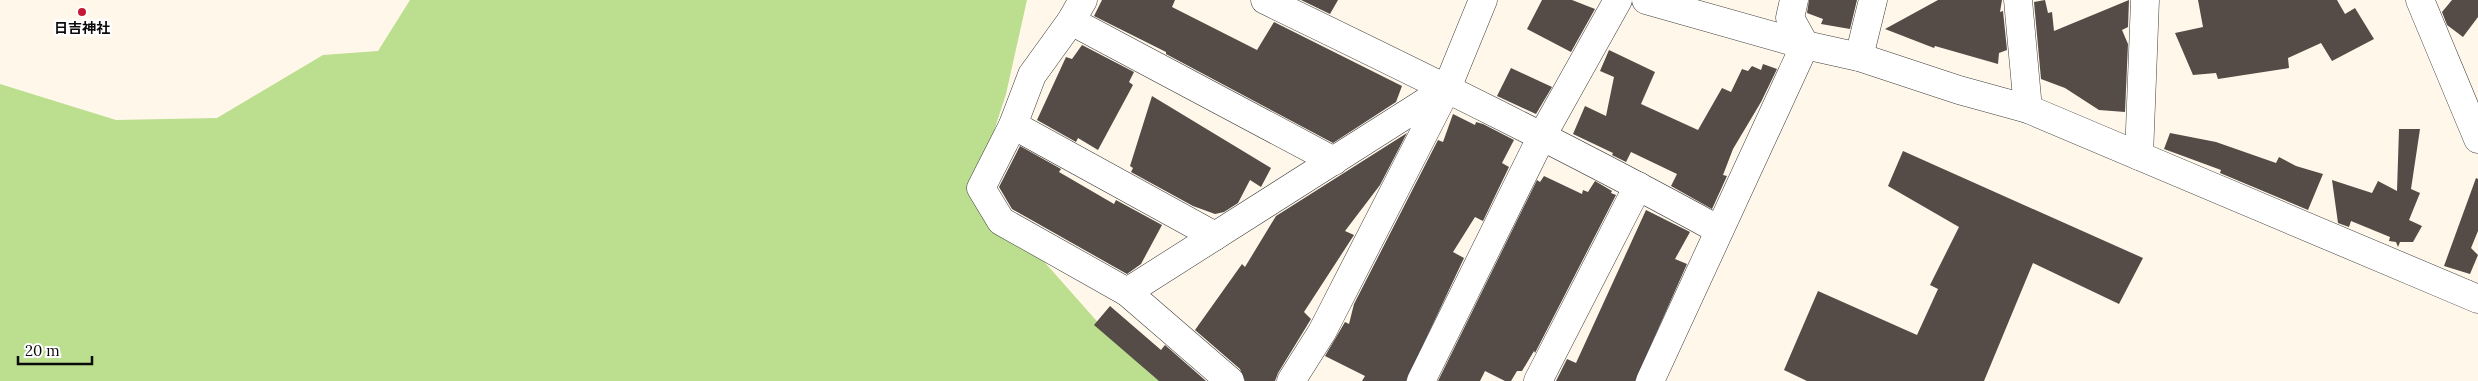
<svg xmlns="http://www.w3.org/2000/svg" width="2478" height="381" viewBox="0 0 2478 381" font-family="Lora,'Noto Sans JP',serif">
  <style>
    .forest { fill: #bcde8f }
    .building { fill: #554b47 }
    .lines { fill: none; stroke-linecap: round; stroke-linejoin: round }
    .minor-casing { stroke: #3e3e3e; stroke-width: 29 }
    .tertiary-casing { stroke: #3e3e3e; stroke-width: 29 }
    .minor { stroke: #fff; stroke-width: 28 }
    .tertiary { stroke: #fff; stroke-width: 28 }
    .poi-dot { fill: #c61936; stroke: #fff; stroke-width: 2 }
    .labels { text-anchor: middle; stroke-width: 5; stroke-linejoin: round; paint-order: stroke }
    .poi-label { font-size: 14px; font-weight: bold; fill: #0b0b0b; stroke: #fff }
  </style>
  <rect width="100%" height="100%" fill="#fff8ea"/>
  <!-- forest -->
  <polygon class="forest" points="410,0 1027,0 1006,94 980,174 1009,222 1110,336 1175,381 0,381 0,84 116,120 217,118 323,55 378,51"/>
  <!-- building -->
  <g class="building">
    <polygon points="1102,0 1175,0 1172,7 1257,50 1274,22 1402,86 1396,102 1333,143 1166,54 1166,52 1094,16"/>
    <polygon points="1301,0 1338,0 1330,14"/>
    <polygon points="1542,0 1572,0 1595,9 1571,52 1527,29"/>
    <polygon points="1809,0 1857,0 1850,29 1821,24 1823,19 1807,13"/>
    <polygon points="1938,0 2002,0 2000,12 2003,11 2007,50 1999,53 1998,64 1935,46 1934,48 1885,29"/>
    <polygon points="2045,0 2048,13 2052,12 2054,31 2129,0 2128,27 2122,30 2128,44 2125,112 2099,110 2065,88 2041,79 2034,2"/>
    <polygon points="2198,0 2337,0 2345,14 2355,8 2374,39 2332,61 2321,43 2288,58 2289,68 2218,79 2216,73 2193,75 2175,33 2203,27"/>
    <polygon points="2452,0 2478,0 2478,17 2463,37 2447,25 2442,12"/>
    <polygon points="1082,45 1134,72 1129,82 1133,85 1098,150 1078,138 1076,142 1037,120 1066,57 1072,59"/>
    <polygon points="1609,50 1655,72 1641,104 1698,130 1722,88 1731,92 1742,69 1748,71 1752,66 1761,70 1763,64 1777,69 1761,102 1733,149 1723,175 1727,176 1712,209 1671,186 1677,174 1631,152 1626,162 1612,155 1613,153 1573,134 1585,106 1606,116 1614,77 1600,71"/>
    <polygon points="1511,68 1552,87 1536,114 1497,96"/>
    <polygon points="1152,96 1271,168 1261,187 1250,180 1238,203 1224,212 1215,214 1193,206 1131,172 1133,168 1130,166"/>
    <polygon points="1453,114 1475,125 1476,122 1483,124 1514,140 1502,163 1509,167 1483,221 1475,217 1453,252 1464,258 1406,381 1362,381 1365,376 1325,356 1345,322 1349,324 1354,304 1438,140 1443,142"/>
    <polygon points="2399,129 2420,129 2411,189 2420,193 2409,220 2422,226 2413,242 2400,242 2398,247 2396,242 2389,241 2390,237 2351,221 2349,227 2338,223 2332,180 2372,193 2378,181 2397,191"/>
    <polygon points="1407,133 1380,185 1345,231 1354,235 1304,312 1311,319 1278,373 1275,381 1245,381 1240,369 1195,330 1242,264 1245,267 1276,216"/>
    <polygon points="2170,133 2216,142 2276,163 2279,157 2296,166 2323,174 2308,210 2220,173 2221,170 2164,149"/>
    <polygon points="1020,146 1061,169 1059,172 1114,204 1116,200 1162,225 1141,264 1127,274 1012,209 999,187"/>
    <polygon points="1903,151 2143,258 2119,304 2033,263 1984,381 1807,381 1784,370 1818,291 1917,335 1938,289 1930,285 1959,227 1888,186"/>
    <polygon points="1544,176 1582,194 1583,190 1588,192 1595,181 1612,191 1611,193 1616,195 1535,353 1534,351 1522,371 1517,371 1511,381 1505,381 1485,371 1480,381 1438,381 1537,180 1540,182"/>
    <polygon points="2476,178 2478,179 2478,231 2471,248 2478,255 2470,274 2444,266"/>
    <polygon points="1646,210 1690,232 1675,259 1687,264 1635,381 1614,381 1598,373 1614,381 1556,381 1567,359 1576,363"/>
    <polygon points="1110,306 1161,350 1165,345 1206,381 1159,381 1094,325"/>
  </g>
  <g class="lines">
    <defs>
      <g id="minor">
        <polyline points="1083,0 1071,21 1032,75 1013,125 981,188 1001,221 1127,292 1230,381"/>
        <path d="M1265,0C1418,74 1570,148 1719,230"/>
        <polyline points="2018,0 2028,109"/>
        <polyline points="2420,0 2478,139"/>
        <polyline points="1071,21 1334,161"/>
        <polyline points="1859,57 1873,0"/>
        <polyline points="1013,125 1215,236"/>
        <polyline points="2139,156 2145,0"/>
        <polyline points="1127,292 1446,89"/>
        <polyline points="1291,381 1322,332 1447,88 1483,0"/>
        <polyline points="1421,381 1542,136 1618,0"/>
        <polyline points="1538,381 1638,186"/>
        <polyline points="1650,381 1805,45 1790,18 1794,0"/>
      </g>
      <polyline id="tertiary" points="1646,0 1805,45 1859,57 1959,90 2028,109 2478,299"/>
    </defs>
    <!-- minor casing -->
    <use href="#minor" class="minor-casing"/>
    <!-- tertiary casing -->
    <use href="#tertiary" class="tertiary-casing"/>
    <!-- minor -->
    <use href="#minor" class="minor"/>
    <!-- tertiary -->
    <use href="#tertiary" class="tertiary"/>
  </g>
  <!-- markers -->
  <circle class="poi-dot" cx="82" cy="12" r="5"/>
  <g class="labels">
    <!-- poi labels -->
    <g class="poi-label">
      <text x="82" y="33">日吉神社</text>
    </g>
  </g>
  <!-- scale -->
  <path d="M18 356v8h74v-8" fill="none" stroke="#0b0b0b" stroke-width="2.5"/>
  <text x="25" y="356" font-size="15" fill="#0b0b0b" stroke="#ffffff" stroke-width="4" paint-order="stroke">20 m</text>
</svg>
